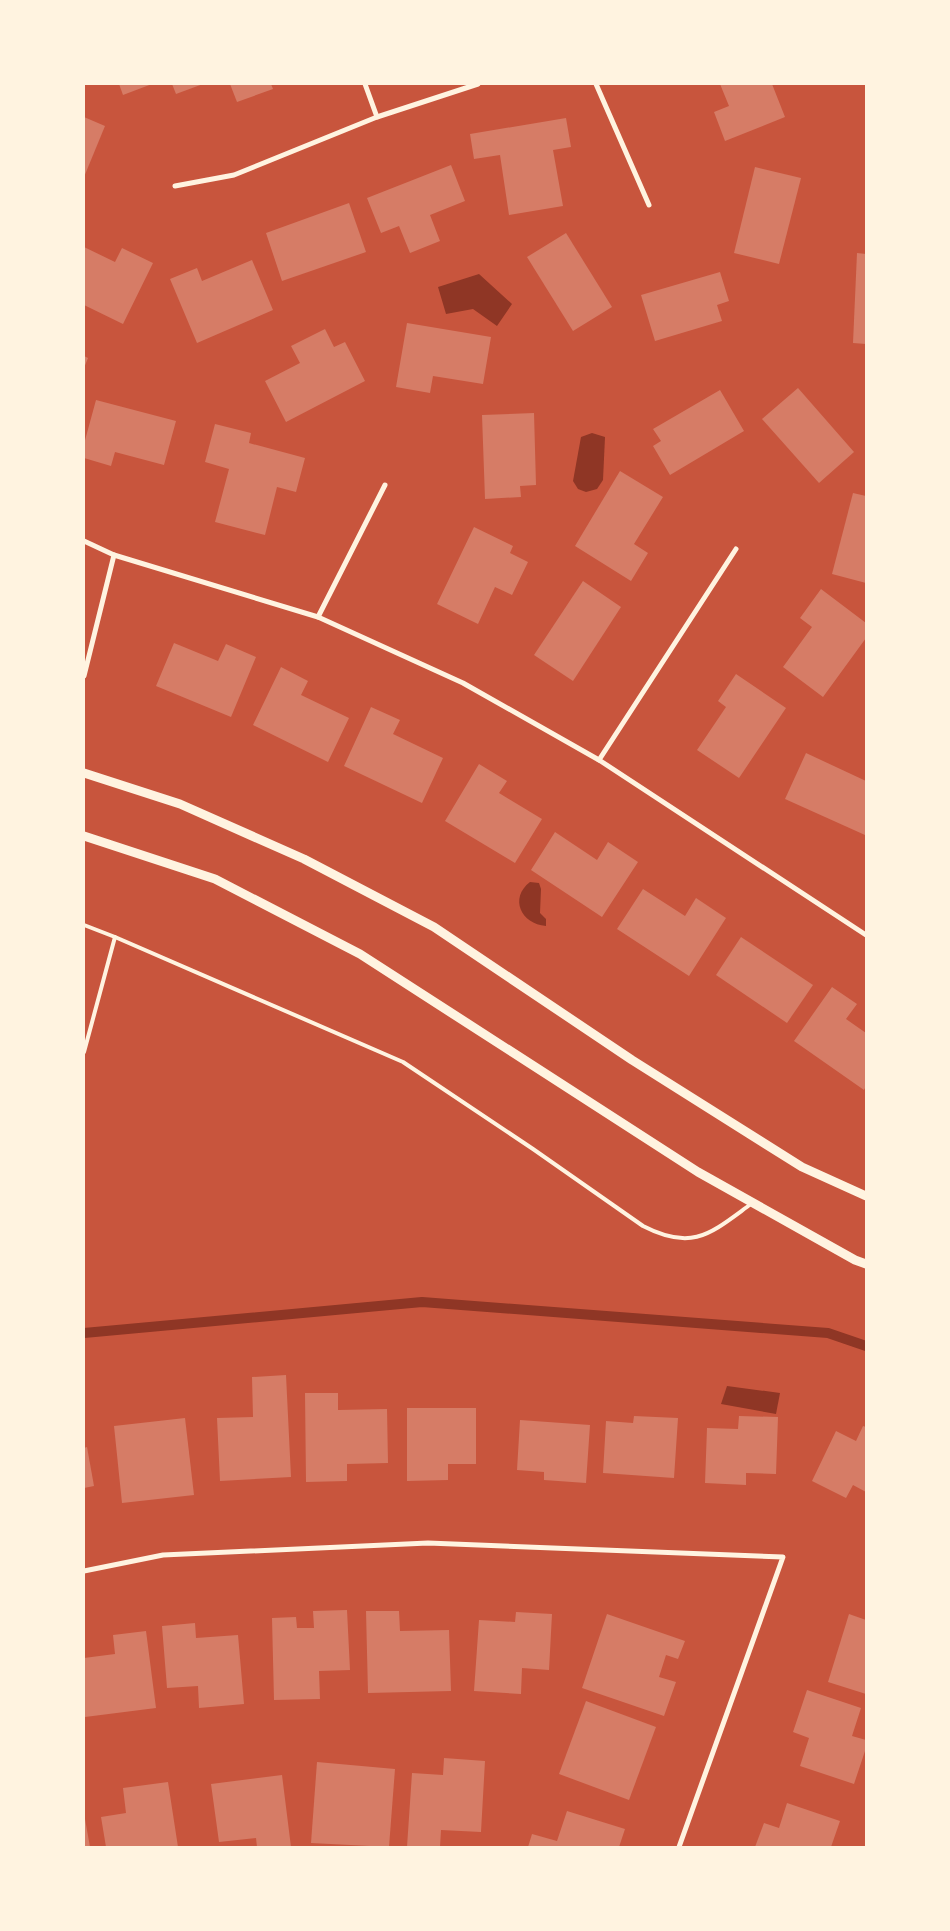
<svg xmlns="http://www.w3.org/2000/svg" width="950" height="1931" viewBox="0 0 950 1931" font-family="Roboto,sans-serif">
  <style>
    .water { fill: #8f3625 }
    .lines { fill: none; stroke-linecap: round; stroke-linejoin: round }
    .stream { stroke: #8f3625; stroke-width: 10 }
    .building { fill: #d67c66 }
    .service { stroke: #fff3e0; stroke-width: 4 }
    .minor { stroke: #fff3e0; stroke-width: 5 }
    .tertiary { stroke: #fff3e0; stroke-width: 9 }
  </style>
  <rect width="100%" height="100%" fill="#c8553d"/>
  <!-- water -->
  <g class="water">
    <polygon points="479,274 512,304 497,326 473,309 446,314 438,287"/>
    <polygon points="592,433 605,437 603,480 597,489 586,492 578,489 573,481 581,437"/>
    <path d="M530,882L539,883L541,889L540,913L546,919V926C521,924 509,898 530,882Z"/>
    <polygon points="727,1386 780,1393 776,1414 721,1404"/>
  </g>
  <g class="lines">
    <!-- stream -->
    <polyline class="stream" points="84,1333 422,1302 828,1333 866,1346"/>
  </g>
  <!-- building -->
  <g class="building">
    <polygon points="119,84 152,84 123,95"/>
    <polygon points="172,84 203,84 176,94"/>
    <polygon points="230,84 271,84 273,89 237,102"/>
    <polygon points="720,84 772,84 785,117 725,141 714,112 729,106"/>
    <polygon points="84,117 105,126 84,177"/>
    <polygon points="566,118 571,147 553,150 563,206 509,215 500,155 474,159 470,134"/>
    <polygon points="451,165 465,201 430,215 440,241 410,253 399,226 381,233 367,198"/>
    <polygon points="755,167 801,178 779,264 734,253"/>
    <polygon points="349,203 366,252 282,281 266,233"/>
    <polygon points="566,233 612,307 573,331 527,257"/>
    <polygon points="84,247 115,262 122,248 153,263 123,324 84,305"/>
    <polygon points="857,253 866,254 866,344 853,343"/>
    <polygon points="252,260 273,310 197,343 170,279 197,268 202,281"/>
    <polygon points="720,272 729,301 717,305 722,321 655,341 641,295"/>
    <polygon points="407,323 491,337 483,384 433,376 430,393 396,387"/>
    <polygon points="325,329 334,347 345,342 365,381 286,422 265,381 300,363 291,346"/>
    <polygon points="84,356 88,358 84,368"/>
    <polygon points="798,388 854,452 819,483 762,419"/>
    <polygon points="720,390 744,431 670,475 653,446 661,441 653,429"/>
    <polygon points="96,400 176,421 164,465 115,452 111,466 84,458 84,444"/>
    <polygon points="534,413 536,485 520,486 521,497 485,499 482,415"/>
    <polygon points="215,424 251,433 249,443 305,458 296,492 277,487 265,535 215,522 229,469 205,462"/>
    <polygon points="620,471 663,497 634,544 648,553 631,581 575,546"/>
    <polygon points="853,493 866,496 866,583 832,574"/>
    <polygon points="474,527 513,546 510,553 528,562 512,595 495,587 478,624 437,604"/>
    <polygon points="583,581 621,607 573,681 534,655"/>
    <polygon points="821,589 866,623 866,638 823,697 783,667 812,627 800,618"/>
    <polygon points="174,643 218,661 226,644 256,657 231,717 156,686"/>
    <polygon points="281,667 308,681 301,695 349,718 328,762 253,725"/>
    <polygon points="736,674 786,708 739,778 697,750 726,707 718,701"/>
    <polygon points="371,707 400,720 393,734 443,758 422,803 344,766"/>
    <polygon points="806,753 866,781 865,835 785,799"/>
    <polygon points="479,764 507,781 499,793 542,819 515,863 445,821"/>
    <polygon points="555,832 597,860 608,842 638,862 602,917 531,870"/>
    <polygon points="643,889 685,916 696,898 726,918 689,976 617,929"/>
    <polygon points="741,937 813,985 787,1023 716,975"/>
    <polygon points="832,987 857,1004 846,1019 866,1033 866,1086 864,1090 794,1041"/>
    <polygon points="286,1375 291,1477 220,1481 217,1418 253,1417 252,1377"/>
    <polygon points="305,1393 338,1393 338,1410 387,1409 388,1463 347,1464 347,1481 306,1482"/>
    <polygon points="407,1408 476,1408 476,1464 448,1464 448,1480 407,1481"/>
    <polygon points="634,1416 678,1418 674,1478 603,1473 606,1421 633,1423"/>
    <polygon points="739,1416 778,1417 776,1474 746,1473 746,1485 705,1483 707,1428 738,1429"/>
    <polygon points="185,1418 194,1495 122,1503 114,1426"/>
    <polygon points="520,1420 590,1425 586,1483 544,1480 544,1472 517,1470"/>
    <polygon points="863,1426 866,1427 866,1492 853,1485 846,1498 812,1481 836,1431 856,1441"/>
    <polygon points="87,1447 94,1486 84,1488 84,1448"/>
    <polygon points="347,1610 350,1670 319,1671 320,1699 274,1700 272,1618 296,1617 297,1628 314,1628 313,1611"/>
    <polygon points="366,1611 399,1611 400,1631 449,1630 451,1691 368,1693"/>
    <polygon points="516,1612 552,1614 549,1670 522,1668 521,1694 474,1691 479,1620 515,1622"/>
    <polygon points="607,1614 685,1641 678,1659 666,1655 659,1677 676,1682 664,1716 582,1688"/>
    <polygon points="849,1614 866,1620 866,1694 828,1682"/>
    <polygon points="195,1623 196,1638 238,1635 244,1704 199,1708 198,1686 167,1688 162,1626"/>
    <polygon points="146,1631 156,1708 85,1717 84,1658 115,1654 113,1635"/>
    <polygon points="807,1690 861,1708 852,1736 866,1740 866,1748 854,1784 800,1766 809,1738 793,1732"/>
    <polygon points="586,1701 656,1727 629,1800 559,1774"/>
    <polygon points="444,1758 485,1761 481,1832 441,1830 440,1847 407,1847 412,1773 443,1775"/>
    <polygon points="317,1762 395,1769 389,1847 311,1843"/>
    <polygon points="282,1775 291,1847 257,1847 256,1838 219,1842 211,1784"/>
    <polygon points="168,1782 178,1847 106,1847 101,1817 126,1813 123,1788"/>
    <polygon points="787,1803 840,1821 831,1847 755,1847 764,1823 779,1828"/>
    <polygon points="567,1811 625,1829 619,1847 528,1847 532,1834 557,1841"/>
    <polygon points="84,1819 85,1819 90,1847 84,1847"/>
  </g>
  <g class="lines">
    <!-- service -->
    <g class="service">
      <polyline points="84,925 115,937"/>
      <path d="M84,1052L115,937L403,1062L533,1149L643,1226C693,1252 711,1233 751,1204"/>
    </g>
    <!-- minor -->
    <g class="minor">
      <polyline points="365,84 377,117"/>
      <polyline points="596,84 649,205"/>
      <polyline points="175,186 234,175 377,117 478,84"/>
      <polyline points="84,541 114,555 318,617 463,683 599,760 866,935"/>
      <polyline points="318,617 385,485"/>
      <polyline points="84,676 114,555"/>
      <polyline points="599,760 736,549"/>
      <polyline points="84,1571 163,1555 428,1543 783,1557 679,1847"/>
    </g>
    <!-- tertiary -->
    <g class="tertiary">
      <polyline points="84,773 180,804 304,859 434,927 632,1060 802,1167 866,1196"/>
      <polyline points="84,836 215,879 360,954 698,1172 855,1260 866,1264"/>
    </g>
  </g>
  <!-- border -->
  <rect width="950" height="1931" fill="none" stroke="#fff3e0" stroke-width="170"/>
</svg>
